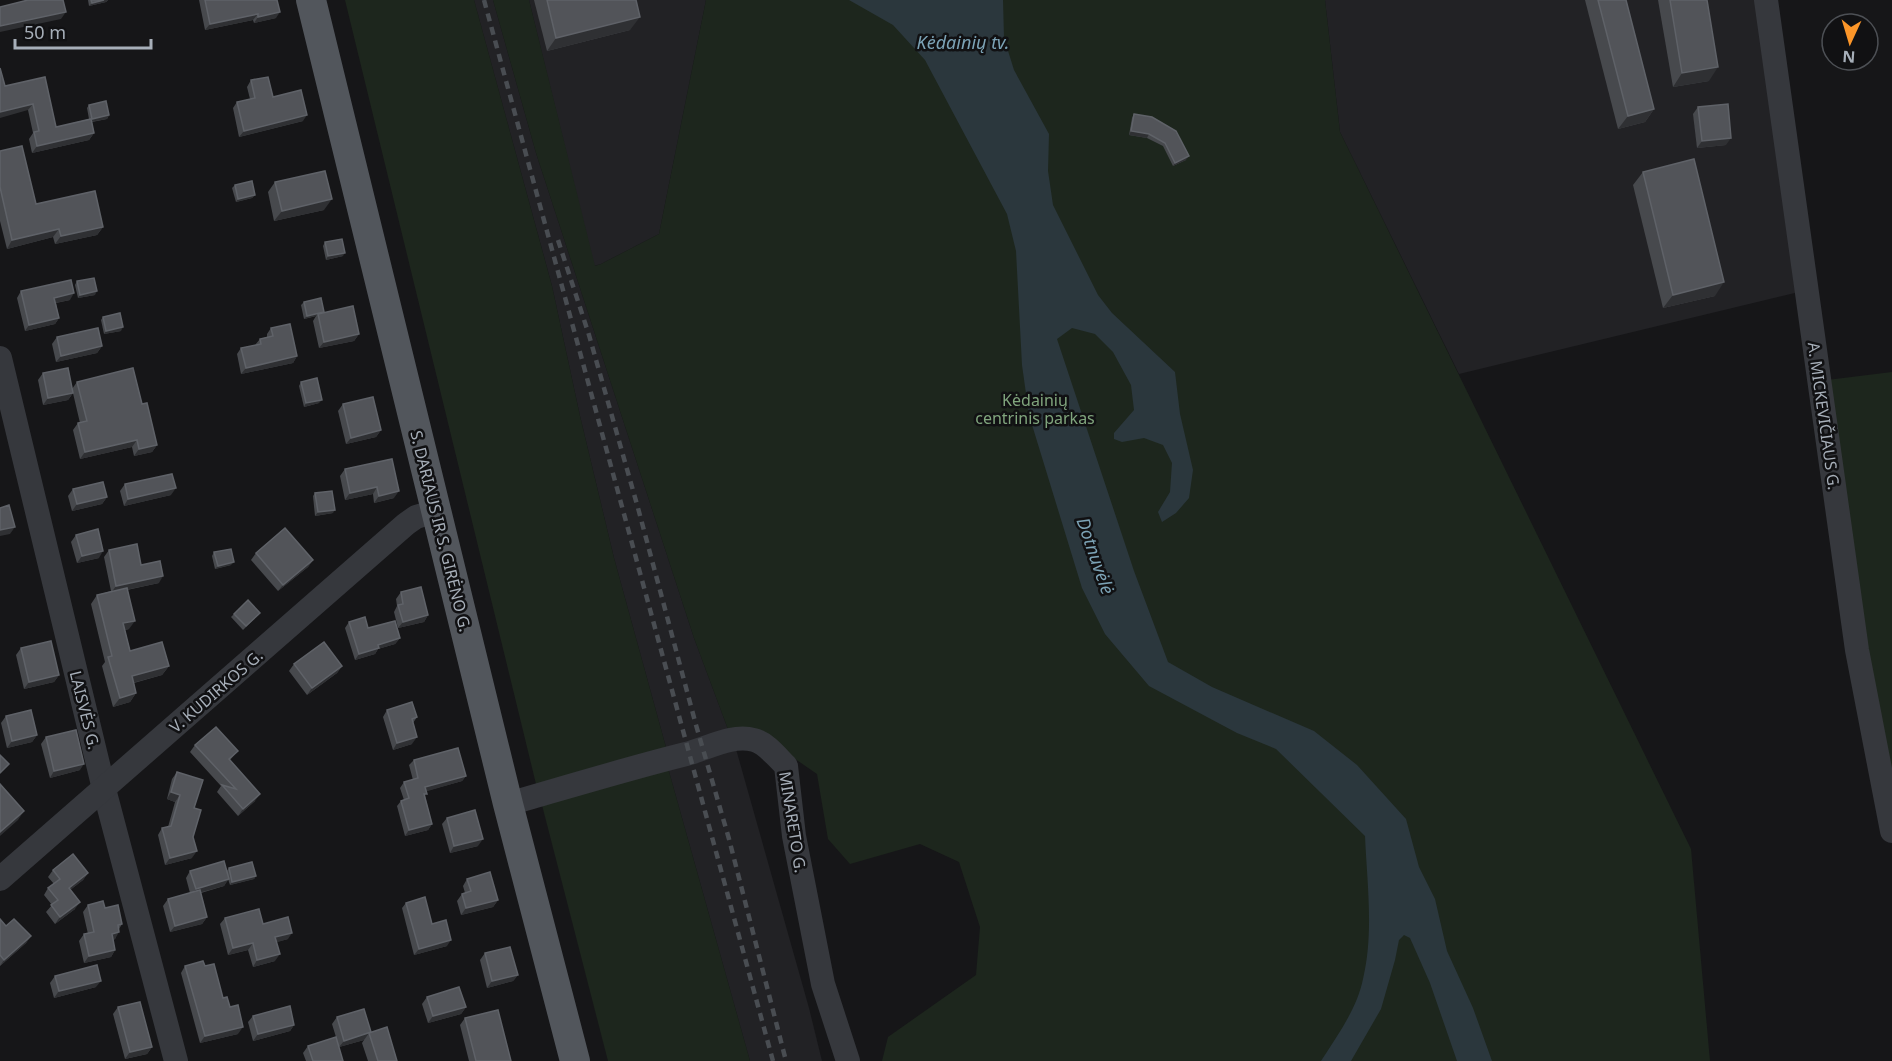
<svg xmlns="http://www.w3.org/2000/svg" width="1892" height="1061" viewBox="0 0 1892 1061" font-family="'Noto Sans',sans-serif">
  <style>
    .built { fill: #222225 }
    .green { fill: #1d261d }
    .water { fill: #2b373d }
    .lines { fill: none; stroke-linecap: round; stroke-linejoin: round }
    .minor { stroke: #36383d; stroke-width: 24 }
    .major { stroke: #52565c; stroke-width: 30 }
    .rail { stroke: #494d52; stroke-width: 4.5; stroke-dasharray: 8 6; stroke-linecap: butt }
    .wall { fill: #47494d }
    .shaded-wall { fill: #2f3033 }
    .building { fill: #525459; stroke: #5f6268; stroke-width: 1.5 }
    .labels { text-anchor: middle; stroke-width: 5; stroke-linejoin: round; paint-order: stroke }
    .park-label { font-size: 16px; fill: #80a57d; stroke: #111113 }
    .street-label { font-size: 16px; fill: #a7afb9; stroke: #111113 }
    .water-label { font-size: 18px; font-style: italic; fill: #7ca3b6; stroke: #111113 }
  </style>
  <rect width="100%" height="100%" fill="#161618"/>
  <!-- built -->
  <g class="built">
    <polygon points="474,0 493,0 536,153 694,638 729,732 667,751 614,558 580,416 552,286"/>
    <polygon points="529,0 706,0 659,234 601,264 594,266"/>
    <polygon points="1325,0 1756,0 1799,292 1459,374 1340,132"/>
    <polygon points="736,749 809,1008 822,1061 750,1061 668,768"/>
  </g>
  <!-- green -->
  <g class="green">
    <polygon points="345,0 474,0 552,286 580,416 614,558 667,751 536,784"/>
    <polygon points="493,0 529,0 595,266 601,264 659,234 706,0 1325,0 1340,132 1691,849 1710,1061 882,1061 888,1037 976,975 980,927 959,862 920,844 850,864 828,839 817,774 788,754 729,732 694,638 536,153"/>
    <polygon points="1892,372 1892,809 1819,381"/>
    <polygon points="668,768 750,1061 608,1061 542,805"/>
  </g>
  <!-- water -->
  <path class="water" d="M849,0H1003L1004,38L1014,70L1049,134L1048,171L1053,205L1098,295L1112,313L1175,372L1180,414L1193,470L1189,498L1176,513L1162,522L1158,512L1170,492L1172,463L1163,445L1144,438L1122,442L1114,439V433L1134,410L1131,385L1113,352L1095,334L1072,328L1057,339L1134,571L1168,662L1212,687L1314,731L1357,765L1406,819L1419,867L1435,899L1447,951L1473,1008L1492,1061H1457L1430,983L1410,938L1404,935L1399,940L1395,960L1381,1009L1351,1061H1321C1337,1036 1357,1009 1363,979C1374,933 1367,882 1365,836L1276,749L1237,733L1149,686L1105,634L1082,588L1029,415L1022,365L1016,251L1007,214L925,60L893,25Z"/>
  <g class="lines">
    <!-- minor -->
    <g class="minor">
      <polyline points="1766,0 1857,650 1892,831"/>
      <polyline points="0,358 104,789 176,1061"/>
      <path d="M508,804C567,787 626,769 686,754C707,749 731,734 754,740C766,743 777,757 786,766L794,836L823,984L848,1061"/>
      <polyline points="0,879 406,524 416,517 436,511"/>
    </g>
    <!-- major -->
    <polyline class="major" points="311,0 508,804 575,1061"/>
    <!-- rail -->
    <g class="rail">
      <polyline points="484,0 773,1061"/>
      <polyline points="558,240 589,335 638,508 696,725 729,839 786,1061"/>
    </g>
  </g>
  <!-- wall -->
  <g class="wall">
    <polygon points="88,0 108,0 106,2 89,6"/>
    <polygon points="199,0 277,0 276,18 254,23 253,20 205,30"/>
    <polygon points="534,0 636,0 630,30 547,51"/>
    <polygon points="1585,0 1626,0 1654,109 1645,122 1618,129"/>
    <polygon points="1658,0 1707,0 1709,81 1673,87"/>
    <polygon points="45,77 56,127 89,119 87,108 89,105 109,115 107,119 92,122 94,133 89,140 32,153 29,139 33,133 28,110 5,86"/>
    <polygon points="251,80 273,97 303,121 239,137 233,108 237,102 250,99 247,87"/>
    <polygon points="1698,107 1726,145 1697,148 1693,114"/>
    <polygon points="1134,114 1186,160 1173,166 1163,146 1147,138 1129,135 1132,118"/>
    <polygon points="0,151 36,204 103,227 97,235 55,244 53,237 7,249 0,221"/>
    <polygon points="1643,172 1715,296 1663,308 1633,185"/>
    <polygon points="275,182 324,210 274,221 268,192"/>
    <polygon points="235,185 255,195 252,198 236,202 232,188"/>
    <polygon points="325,242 343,256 326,260 323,246"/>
    <polygon points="77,281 95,295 78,298 75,285"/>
    <polygon points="21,291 70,300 56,303 59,318 55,324 25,331 17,298"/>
    <polygon points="304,302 324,312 359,334 354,341 319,348 313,321 316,316 304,319 301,305"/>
    <polygon points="103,317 121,331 104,334 101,320"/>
    <polygon points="271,328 297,356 293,363 241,374 237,354 241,348 255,345 260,339 267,337 267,334"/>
    <polygon points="57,337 102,346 97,353 56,362 52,344"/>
    <polygon points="43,373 73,393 68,400 43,405 38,380"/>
    <polygon points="77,382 142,404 157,445 152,452 134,456 132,447 80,459 73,430 78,423 80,423 72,389"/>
    <polygon points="301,382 319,403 304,407 299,386"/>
    <polygon points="343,404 381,430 376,437 346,444 338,411"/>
    <polygon points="392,459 394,498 374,503 373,494 345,500 340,476 345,469"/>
    <polygon points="125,484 171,495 124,506 120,491"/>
    <polygon points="73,489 107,497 102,504 72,511 68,496"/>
    <polygon points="315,493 333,513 315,516 313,496"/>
    <polygon points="76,535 99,558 77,563 71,542"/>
    <polygon points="109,550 141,565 159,583 127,590 129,629 125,630 130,651 169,666 162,675 134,683 136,693 130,702 113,707 102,666 105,662 91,604 97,595 111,591 104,557"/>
    <polygon points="214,552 231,565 215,569 212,556"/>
    <polygon points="256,553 313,560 308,567 278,591 251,560"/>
    <polygon points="401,592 428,615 424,622 398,628 394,612 397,606 396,599"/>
    <polygon points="260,613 243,630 231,617 234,614"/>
    <polygon points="349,622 368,628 400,638 395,644 378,649 375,654 355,660 345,628"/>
    <polygon points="21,648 59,675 54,682 24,689 16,655"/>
    <polygon points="294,664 342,666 337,673 307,695 289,671"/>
    <polygon points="387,710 417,717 413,723 412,744 393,750 383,717"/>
    <polygon points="6,716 37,735 32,742 7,748 1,723"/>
    <polygon points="46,737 80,770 50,778 41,744"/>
    <polygon points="195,745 238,751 230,760 255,801 238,816 217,792 221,786 190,752"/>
    <polygon points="414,760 466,776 462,781 426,791 425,796 432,824 428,830 405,836 397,806 401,801 404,800 400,788 404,782 413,780 409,765"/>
    <polygon points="177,772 194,808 192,858 165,865 158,835 162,828 168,827 175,802 167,799 172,779"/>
    <polygon points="447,818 478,846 450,853 442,824"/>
    <polygon points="229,868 256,876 254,879 230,885 228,879 224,886 201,893 207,917 202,924 170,932 163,906 168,899 190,893 186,878 190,871 226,872"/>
    <polygon points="53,870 88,873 83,880 70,890 75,909 55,924 46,912 52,905 44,895 48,888 54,884 48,877"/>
    <polygon points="467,879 498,900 493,907 461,915 457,901 462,894 465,893 463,886"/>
    <polygon points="406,903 432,924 447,946 414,955 402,908"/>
    <polygon points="88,905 105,908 122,924 119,929 115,939 113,940 115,950 111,957 84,963 79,941 84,934 88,934 83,912"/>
    <polygon points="225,918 263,924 288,939 276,942 275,961 253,967 248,950 228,955 220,924"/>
    <polygon points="0,919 6,926 31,936 26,943 0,966"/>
    <polygon points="485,953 518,975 513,981 487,988 480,960"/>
    <polygon points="185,966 205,966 223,998 238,1034 200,1043 181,973"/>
    <polygon points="55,976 96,987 54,998 50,983"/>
    <polygon points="427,997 466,1007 461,1014 428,1023 422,1004"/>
    <polygon points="118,1007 152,1047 147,1054 125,1059 113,1014"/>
    <polygon points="253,1016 294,1025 290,1031 253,1041 248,1022"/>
    <polygon points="337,1017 371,1032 397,1061 368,1061 362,1043 364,1040 339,1047 332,1024"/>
    <polygon points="465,1018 511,1061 469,1061 460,1025"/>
    <polygon points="308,1046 343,1061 306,1061 303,1053"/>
  </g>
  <!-- shaded-wall -->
  <g class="shaded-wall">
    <polygon points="104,0 108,0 106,2 89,6 92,3"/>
    <polygon points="66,12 61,19 0,32 0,26"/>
    <polygon points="280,12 276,18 254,23 258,17"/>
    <polygon points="258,14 253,20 205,30 210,24"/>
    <polygon points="640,17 630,30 547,51 556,38"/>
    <polygon points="1718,67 1709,81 1673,87 1682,73"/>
    <polygon points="33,104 28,110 0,118 0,112"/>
    <polygon points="1654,109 1645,122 1618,129 1628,116"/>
    <polygon points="109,115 107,119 90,122 92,119"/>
    <polygon points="307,115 303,121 239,137 244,131"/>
    <polygon points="1131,131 1149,134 1147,138 1129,135"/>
    <polygon points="94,133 89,140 32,153 37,146"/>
    <polygon points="1731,138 1726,145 1697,148 1702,141"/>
    <polygon points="1189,156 1186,160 1173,166 1175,163"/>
    <polygon points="255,195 252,198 236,202 238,199"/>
    <polygon points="332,199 324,210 274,221 282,211"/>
    <polygon points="103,227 97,235 55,244 61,236"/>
    <polygon points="59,229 53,237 7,249 12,240"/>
    <polygon points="345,253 343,256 326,260 328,256"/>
    <polygon points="1724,282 1715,296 1663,308 1673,295"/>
    <polygon points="97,291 95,295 78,298 80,295"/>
    <polygon points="74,293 70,300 50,304 54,298"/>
    <polygon points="324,312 318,314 316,316 304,319 307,316"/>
    <polygon points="59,318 55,324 25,331 29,325"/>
    <polygon points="123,327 121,331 104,334 106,331"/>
    <polygon points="359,334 354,341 319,348 324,342"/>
    <polygon points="102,346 97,353 56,362 61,356"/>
    <polygon points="297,356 293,363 241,374 246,368"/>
    <polygon points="73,393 68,400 43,405 48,398"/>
    <polygon points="322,400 319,403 304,407 306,403"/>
    <polygon points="381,430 376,437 346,444 351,438"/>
    <polygon points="137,440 132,447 80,459 85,452"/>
    <polygon points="157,445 152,452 134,456 139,449"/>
    <polygon points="377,487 373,494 345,500 350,493"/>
    <polygon points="176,488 171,495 124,506 128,499"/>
    <polygon points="399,491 394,498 374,503 379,496"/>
    <polygon points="107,497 102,504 72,511 77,504"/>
    <polygon points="335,510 333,513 315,516 318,512"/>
    <polygon points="15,527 10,534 0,536 0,530"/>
    <polygon points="103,551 99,558 77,563 82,556"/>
    <polygon points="313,560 308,567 278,591 283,585"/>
    <polygon points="234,562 231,565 215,569 218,566"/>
    <polygon points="163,576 159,583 111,593 116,586"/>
    <polygon points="428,615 424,622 398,628 403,622"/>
    <polygon points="135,621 129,629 117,632 123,623"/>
    <polygon points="400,638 395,644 378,649 375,654 355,660 359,654 378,645"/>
    <polygon points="169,666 162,675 125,685 132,676"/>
    <polygon points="342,666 337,673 307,695 312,688"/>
    <polygon points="59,675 54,682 24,689 29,682"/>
    <polygon points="136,693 130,702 113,707 120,698"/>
    <polygon points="37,735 32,742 7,748 12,741"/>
    <polygon points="417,737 412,744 393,750 397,743"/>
    <polygon points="84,764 80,770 50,778 54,771"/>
    <polygon points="466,776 462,781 421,793 425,787"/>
    <polygon points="171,792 180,795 175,802 167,799"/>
    <polygon points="260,794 255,801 238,816 243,809"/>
    <polygon points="24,811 18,820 0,836 0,832"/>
    <polygon points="432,824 428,830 405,836 409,830"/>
    <polygon points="483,839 478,846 450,853 454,846"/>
    <polygon points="197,851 192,858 165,865 170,858"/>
    <polygon points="88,873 83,880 64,895 69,888"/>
    <polygon points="256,876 254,879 230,885 232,882"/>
    <polygon points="229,879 224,886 191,895 196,889"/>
    <polygon points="498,900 493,907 461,915 466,908"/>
    <polygon points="80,902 75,909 55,924 60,917"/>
    <polygon points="207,917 202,924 170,932 175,926"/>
    <polygon points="119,932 115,939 107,941 112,934"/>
    <polygon points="292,933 288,939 271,944 275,937"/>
    <polygon points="31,936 26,943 0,966 4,960"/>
    <polygon points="451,940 447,946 414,955 419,949"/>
    <polygon points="253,943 248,950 228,955 233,948"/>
    <polygon points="115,950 111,957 84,963 89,956"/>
    <polygon points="280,954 275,961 253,967 257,960"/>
    <polygon points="518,975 513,981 487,988 492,981"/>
    <polygon points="101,981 96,987 54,998 59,991"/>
    <polygon points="466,1007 461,1014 428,1023 433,1016"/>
    <polygon points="294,1025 290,1031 253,1041 258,1034"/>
    <polygon points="243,1027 238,1034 200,1043 205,1036"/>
    <polygon points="369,1033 364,1040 339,1047 344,1041"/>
    <polygon points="152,1047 147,1054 125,1059 130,1052"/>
  </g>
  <!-- building -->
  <g class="building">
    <polygon points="28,0 63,0 66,12 0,26 0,7"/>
    <polygon points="91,0 104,0 92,3"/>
    <polygon points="205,0 277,0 280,12 258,17 258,14 210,24"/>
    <polygon points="547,0 636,0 640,17 556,38"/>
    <polygon points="1598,0 1626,0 1654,109 1628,116"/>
    <polygon points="1670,0 1707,0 1718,67 1682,73"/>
    <polygon points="0,68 5,86 45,77 56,127 91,119 94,133 37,146 34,132 39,131 33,104 0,112"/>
    <polygon points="268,77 273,97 301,90 307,115 244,131 237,102 255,98 251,80"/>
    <polygon points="106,101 109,115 92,119 89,105"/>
    <polygon points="1728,104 1731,138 1702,141 1698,107"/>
    <polygon points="1134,114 1152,117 1176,131 1189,156 1175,163 1165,143 1149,134 1131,131"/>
    <polygon points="22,146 36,204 95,191 103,227 61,236 59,229 12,240 0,187 0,151"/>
    <polygon points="1694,159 1724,282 1673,295 1643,172"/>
    <polygon points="325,171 332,199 282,211 275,182"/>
    <polygon points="252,181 255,195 238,199 235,185"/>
    <polygon points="342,239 345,253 328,256 325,242"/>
    <polygon points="94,278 97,291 80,295 77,281"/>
    <polygon points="71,280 74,293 54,298 59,318 29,325 21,291"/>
    <polygon points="321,298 324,312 307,316 304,302"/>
    <polygon points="353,306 359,334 324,342 318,314"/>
    <polygon points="120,313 123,327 106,331 103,317"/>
    <polygon points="290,324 297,356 246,368 241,348 261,344 260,339 273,336 271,328"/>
    <polygon points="98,328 102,346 61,356 57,337"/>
    <polygon points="68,368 73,393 48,398 43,373"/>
    <polygon points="133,368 142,404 147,403 157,445 139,449 137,440 85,452 78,423 87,421 77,382"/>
    <polygon points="317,378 322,400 306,403 301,382"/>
    <polygon points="373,397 381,430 351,438 343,404"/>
    <polygon points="392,459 399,491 379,496 377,487 350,493 345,469"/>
    <polygon points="172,474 176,488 128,499 125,484"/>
    <polygon points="103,482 107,497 77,504 73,489"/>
    <polygon points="332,491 335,510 318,512 315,493"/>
    <polygon points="9,505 15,527 0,530 0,508"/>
    <polygon points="285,528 313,560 283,585 256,553"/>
    <polygon points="98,529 103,551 82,556 76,535"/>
    <polygon points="137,544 141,565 160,561 163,576 116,586 109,550"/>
    <polygon points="231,549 234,562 218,566 214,552"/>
    <polygon points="421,587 428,615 403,622 398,605 403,604 401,592"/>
    <polygon points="127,588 135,621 123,623 130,651 162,642 169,666 132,676 136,693 120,698 108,657 112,656 97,595"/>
    <polygon points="248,600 260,613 246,626 234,614"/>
    <polygon points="365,617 368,628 395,621 400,638 378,645 379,648 359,654 349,622"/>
    <polygon points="51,641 59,675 29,682 21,648"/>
    <polygon points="324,642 342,666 312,688 294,664"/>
    <polygon points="412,702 417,717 412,719 417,737 397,743 387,710"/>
    <polygon points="31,710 37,735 12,741 6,716"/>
    <polygon points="216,727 238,751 229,759 260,794 243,809 222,785 236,789 195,745"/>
    <polygon points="76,730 84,764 54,771 46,737"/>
    <polygon points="458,748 466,776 425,787 427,794 424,794 432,824 409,830 401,801 409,798 404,782 418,778 414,760"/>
    <polygon points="0,755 9,764 0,773"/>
    <polygon points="177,772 203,780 194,808 201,810 193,837 197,851 170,858 162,828 171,826 180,795 171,792"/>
    <polygon points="0,784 24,811 0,832"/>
    <polygon points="475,810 483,839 454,846 447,818"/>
    <polygon points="73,854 88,873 69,888 80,902 60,917 51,905 58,900 48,888 60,879 53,870"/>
    <polygon points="224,861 229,879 196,889 190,871"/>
    <polygon points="252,862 256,876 232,882 229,868"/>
    <polygon points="490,872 498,900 466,908 462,894 471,891 467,879"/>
    <polygon points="200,890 207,917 175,926 168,899"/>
    <polygon points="425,897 432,924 446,920 451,940 419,949 406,903"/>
    <polygon points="103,901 105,908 118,905 122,924 118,925 119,932 112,934 115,950 89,956 84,934 94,932 88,905"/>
    <polygon points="259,909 263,924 288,917 292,933 275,937 280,954 257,960 253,943 233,948 225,918"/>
    <polygon points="0,919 6,926 14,919 31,936 4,960 0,955"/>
    <polygon points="510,947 518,975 492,981 485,953"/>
    <polygon points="203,961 205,966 214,964 223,998 227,997 230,1007 238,1005 243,1027 205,1036 185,966"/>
    <polygon points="97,965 101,981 59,991 55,976"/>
    <polygon points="459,987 466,1007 433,1016 427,997"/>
    <polygon points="140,1002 152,1047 130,1052 118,1007"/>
    <polygon points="290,1006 294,1025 258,1034 253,1016"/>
    <polygon points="364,1009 371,1032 344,1041 337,1017"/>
    <polygon points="498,1010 511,1061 476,1061 465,1018"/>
    <polygon points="387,1027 397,1061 378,1061 369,1033"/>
    <polygon points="336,1037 343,1061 313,1061 308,1046"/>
  </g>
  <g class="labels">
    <!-- park labels -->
    <g class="park-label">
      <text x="1035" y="406">Kėdainių<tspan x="1035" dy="18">centrinis parkas</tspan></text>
    </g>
    <!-- street labels -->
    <g class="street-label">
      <text transform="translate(1824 416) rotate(82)" y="6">A. MICKEVIČIAUS G.</text>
      <text transform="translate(441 531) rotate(76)" y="6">S. DARIAUS IR S. GIRĖNO G.</text>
      <text transform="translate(216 691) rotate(-41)" y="6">V. KUDIRKOS G.</text>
      <text transform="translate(85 710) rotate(76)" y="6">LAISVĖS G.</text>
      <text transform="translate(793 822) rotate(81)" y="6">MINARETO G.</text>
    </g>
    <!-- water labels -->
    <g class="water-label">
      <text x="963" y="49">Kėdainių tv.</text>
      <text transform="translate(1095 556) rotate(71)" y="6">Dotnuvėlė</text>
    </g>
  </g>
  <!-- north arrow -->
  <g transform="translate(1850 42) rotate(184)"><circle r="28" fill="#111113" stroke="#4d5055" stroke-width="1.5"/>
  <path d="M0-4.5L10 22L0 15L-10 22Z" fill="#fc9629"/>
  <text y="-9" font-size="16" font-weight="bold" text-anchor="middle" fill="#a7afb9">N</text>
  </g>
  <!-- scale -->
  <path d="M15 39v9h136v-9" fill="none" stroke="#a7afb9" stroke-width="3"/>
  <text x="24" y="39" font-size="18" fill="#a7afb9" stroke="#111113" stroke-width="4.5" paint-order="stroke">50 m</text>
</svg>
